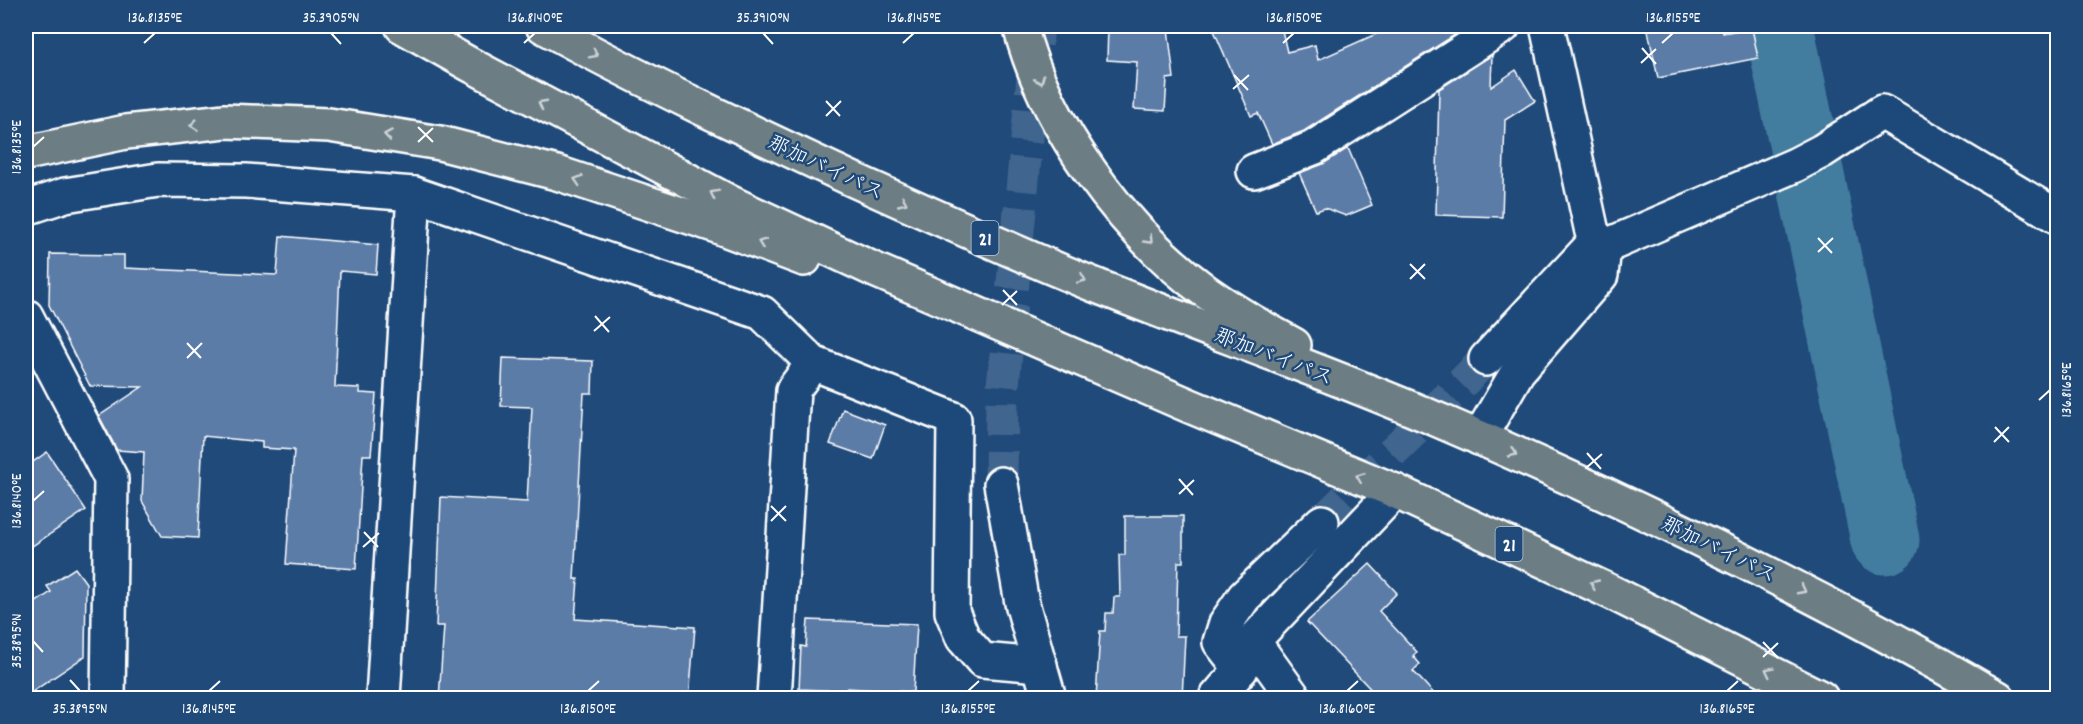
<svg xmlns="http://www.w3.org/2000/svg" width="2083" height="724" viewBox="0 0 2083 724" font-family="Dekko,'Klee One',sans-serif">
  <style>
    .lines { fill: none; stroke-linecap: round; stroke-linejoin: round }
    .river { stroke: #437b9e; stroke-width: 69 }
    .building { fill: #5b7ba8; stroke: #fff; stroke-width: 1.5 }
    .street-tunnel { stroke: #41658e; stroke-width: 33; stroke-dasharray: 33 16; stroke-linecap: butt }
    .street-casing { stroke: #fff; stroke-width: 38 }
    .highway-casing { stroke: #fff; stroke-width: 38 }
    .street { stroke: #1f4a7a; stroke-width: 33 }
    .highway { stroke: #6c7e84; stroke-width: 33 }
    .oneway { stroke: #ccd2d4 }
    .ticks { fill: none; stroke: #fff; stroke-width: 2 }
    .labels { text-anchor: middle; stroke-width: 5; stroke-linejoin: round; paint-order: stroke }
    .shield { fill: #1f4a7a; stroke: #bcc9d7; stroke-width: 1.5 }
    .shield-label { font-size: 20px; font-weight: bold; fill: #fff }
    .street-label { font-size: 21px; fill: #fff; stroke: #1f4a7a }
    .neatline { fill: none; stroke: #fff; stroke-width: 2 }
    .ticks-label { font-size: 15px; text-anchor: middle; fill: #fff }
  </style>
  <rect width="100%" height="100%" fill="#1f4a7a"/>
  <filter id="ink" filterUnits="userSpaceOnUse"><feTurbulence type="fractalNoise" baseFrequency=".0167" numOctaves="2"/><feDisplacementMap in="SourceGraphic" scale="12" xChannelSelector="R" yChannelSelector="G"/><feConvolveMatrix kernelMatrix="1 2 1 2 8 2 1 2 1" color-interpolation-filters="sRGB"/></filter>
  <g filter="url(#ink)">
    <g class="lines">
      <!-- river -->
      <polyline class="river" points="1779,26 1885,540"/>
    </g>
    <!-- building -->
    <g class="building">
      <polygon points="1108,26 1168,29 1174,78 1167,79 1165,111 1134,109 1137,62 1107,60"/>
      <polygon points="1212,26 1281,26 1287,52 1315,45 1318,60 1394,26 1469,26 1304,131 1272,144 1258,113 1251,116"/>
      <polygon points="1647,26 1722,26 1723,33 1752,28 1758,58 1658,78"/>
      <polygon points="1492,55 1491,87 1516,70 1535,101 1505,120 1502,217 1436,215 1439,89"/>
      <polygon points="1348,148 1372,205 1346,216 1325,208 1316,211 1299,173 1323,164"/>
      <polygon points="280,236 378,245 376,274 340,271 335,387 360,388 360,393 376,394 371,455 363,455 356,569 286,564 294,450 262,448 262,442 203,436 198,538 162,536 142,501 144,452 117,450 99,416 142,387 90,386 49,305 50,254 124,255 124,268 277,275"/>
      <polygon points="503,358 593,361 592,393 584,393 574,579 578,579 575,619 695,627 689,699 439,699 444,626 436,626 441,497 527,502 532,407 501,406"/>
      <polygon points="843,409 885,425 873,459 830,444"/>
      <polygon points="47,452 86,510 26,550 26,467"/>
      <polygon points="1125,516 1183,516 1183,562 1178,562 1176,636 1185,636 1182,699 1096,699 1100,631 1105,631 1106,613 1113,613 1114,597 1120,597 1119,555 1125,555"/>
      <polygon points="1370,564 1397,593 1379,611 1417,652 1413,656 1420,664 1413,671 1439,699 1380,699 1307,622"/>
      <polygon points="75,568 86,583 85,656 26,696 26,609 51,592 47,586"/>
      <polygon points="808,620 917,624 913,692 847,688 847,691 799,689 801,646 806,647"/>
    </g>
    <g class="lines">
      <!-- street-tunnel -->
      <g class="street-tunnel">
        <polyline points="1001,484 1002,395 1038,26"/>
        <polyline points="1322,522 1486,359"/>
      </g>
      <defs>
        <g id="street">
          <polyline points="1547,26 1592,232 1604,247 1795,165 1822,151 1882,112 2058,217"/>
          <polyline points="1254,171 1313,148 1503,26"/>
          <polyline points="26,208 65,195 158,180 246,181 414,194 762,313 813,363 954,419 952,612 963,638 982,660 1040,665"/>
          <polyline points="26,316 111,479 108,698"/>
          <polyline points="1486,359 1598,239"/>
          <polyline points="1479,438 1518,371 1601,275 1604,247"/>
          <polyline points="1001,484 1022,603 1049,698"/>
          <polyline points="1253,641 1294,698"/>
          <polyline points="1241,669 1220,642 1226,623 1244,597 1322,522"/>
          <polyline points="383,698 414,194"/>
          <polyline points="774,698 793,390 813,363"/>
          <polyline points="1216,698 1241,669 1253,641 1395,491"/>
        </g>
        <g id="highway">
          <polyline points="402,26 469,64 731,203 875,270 1190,406 1395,491 1613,593 1821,698"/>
          <path d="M543,26C644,82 749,131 854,180C934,216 1015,253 1097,286C1212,332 1329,373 1443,422C1633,503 1819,595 1998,698"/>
          <path d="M1020,26C1045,124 1123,231 1205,291C1233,311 1264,329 1294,345"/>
          <polyline points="26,153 126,132 225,121 329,125 440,143 557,173 714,225 804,259"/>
        </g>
      </defs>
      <!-- street casing -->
      <use href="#street" class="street-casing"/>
      <!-- highway casing -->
      <use href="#highway" class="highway-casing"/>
      <!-- street -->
      <use href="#street" class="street"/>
      <!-- highway -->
      <use href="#highway" class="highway"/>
    </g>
    <!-- one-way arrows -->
    <defs><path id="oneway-chevron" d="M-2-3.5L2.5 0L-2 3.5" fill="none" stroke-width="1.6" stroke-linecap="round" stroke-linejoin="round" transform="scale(1.5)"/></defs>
    <g class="oneway">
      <use href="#oneway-chevron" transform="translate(594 54) rotate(27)"/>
      <use href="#oneway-chevron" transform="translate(1040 80) rotate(68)"/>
      <use href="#oneway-chevron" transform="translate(542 104) rotate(-152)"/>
      <use href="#oneway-chevron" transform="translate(194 125) rotate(174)"/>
      <use href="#oneway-chevron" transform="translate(388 135) rotate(-171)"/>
      <use href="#oneway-chevron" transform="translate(578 180) rotate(-162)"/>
      <use href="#oneway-chevron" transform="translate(714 194) rotate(-153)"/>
      <use href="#oneway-chevron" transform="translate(903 202) rotate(25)"/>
      <use href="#oneway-chevron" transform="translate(1149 240) rotate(46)"/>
      <use href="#oneway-chevron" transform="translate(762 243) rotate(-159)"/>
      <use href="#oneway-chevron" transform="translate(1082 279) rotate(23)"/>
      <use href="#oneway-chevron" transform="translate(1513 453) rotate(24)"/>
      <use href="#oneway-chevron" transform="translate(1360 477) rotate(-158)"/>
      <use href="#oneway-chevron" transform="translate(1594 584) rotate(-155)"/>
      <use href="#oneway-chevron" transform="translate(1802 590) rotate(28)"/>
      <use href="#oneway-chevron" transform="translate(1769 671) rotate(-153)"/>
    </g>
  </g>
  <!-- ticks -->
  <path class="ticks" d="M331,33L341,44M763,33L773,44M144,43L155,33M524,43L535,33M903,43L914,33M1283,43L1294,33M1662,43L1673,33M1642,48L1656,64M1641,63L1656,49M1234,75L1248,90M1233,89L1249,75M826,101L840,116M826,116L841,101M418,127L433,142M418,142L433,128M33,147L44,137M1818,238L1832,253M1818,252L1833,238M1410,264L1425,279M1410,279L1425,264M1003,290L1017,305M1002,305L1017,291M595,316L609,332M594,331L610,317M187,343L201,358M187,358L202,343M2039,400L2050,390M1995,427L2009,442M1994,442L2009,427M1587,453L1601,469M1586,468L1602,454M1179,479L1193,495M1179,494L1194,480M33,501L44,491M771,506L786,521M771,521L786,506M364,532L378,547M363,547L379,533M33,641L43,652M1763,642L1778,658M1763,657L1778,643M70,680L80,691M209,691L220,681M588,691L599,681M968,691L979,681M1347,691L1358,681M1727,691L1738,681"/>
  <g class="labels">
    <!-- shield labels -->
    <g class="shield">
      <rect x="971.5" y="221" width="27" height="34" rx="4.5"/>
      <rect x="1495.5" y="527" width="27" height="34" rx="4.5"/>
    </g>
    <g class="shield-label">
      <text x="985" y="245">21</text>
      <text x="1509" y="551">21</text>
    </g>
    <!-- street labels -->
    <g class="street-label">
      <text transform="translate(826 167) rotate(25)" y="7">那加バイパス</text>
      <text transform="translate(1274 356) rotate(21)" y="7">那加バイパス</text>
      <text transform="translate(1719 549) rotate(26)" y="7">那加バイパス</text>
    </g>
  </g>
  <!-- margin -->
  <rect width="2083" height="724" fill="none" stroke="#1f4a7a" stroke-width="66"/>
  <rect x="33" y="33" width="2017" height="658" class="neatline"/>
  <g class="ticks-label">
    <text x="155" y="22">136.8135°E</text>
    <text x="331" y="22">35.3905°N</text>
    <text x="535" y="22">136.8140°E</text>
    <text x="763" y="22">35.3910°N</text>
    <text x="914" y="22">136.8145°E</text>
    <text x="1294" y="22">136.8150°E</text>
    <text x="1673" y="22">136.8155°E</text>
    <text transform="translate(16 147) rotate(-90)" y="5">136.8135°E</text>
    <text transform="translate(2066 390) rotate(-90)" y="5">136.8165°E</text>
    <text transform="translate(16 501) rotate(-90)" y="5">136.8140°E</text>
    <text transform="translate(16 641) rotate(-90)" y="5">35.3895°N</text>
    <text x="80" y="713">35.3895°N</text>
    <text x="209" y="713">136.8145°E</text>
    <text x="588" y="713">136.8150°E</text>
    <text x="968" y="713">136.8155°E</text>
    <text x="1347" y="713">136.8160°E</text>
    <text x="1727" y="713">136.8165°E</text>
  </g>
</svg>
